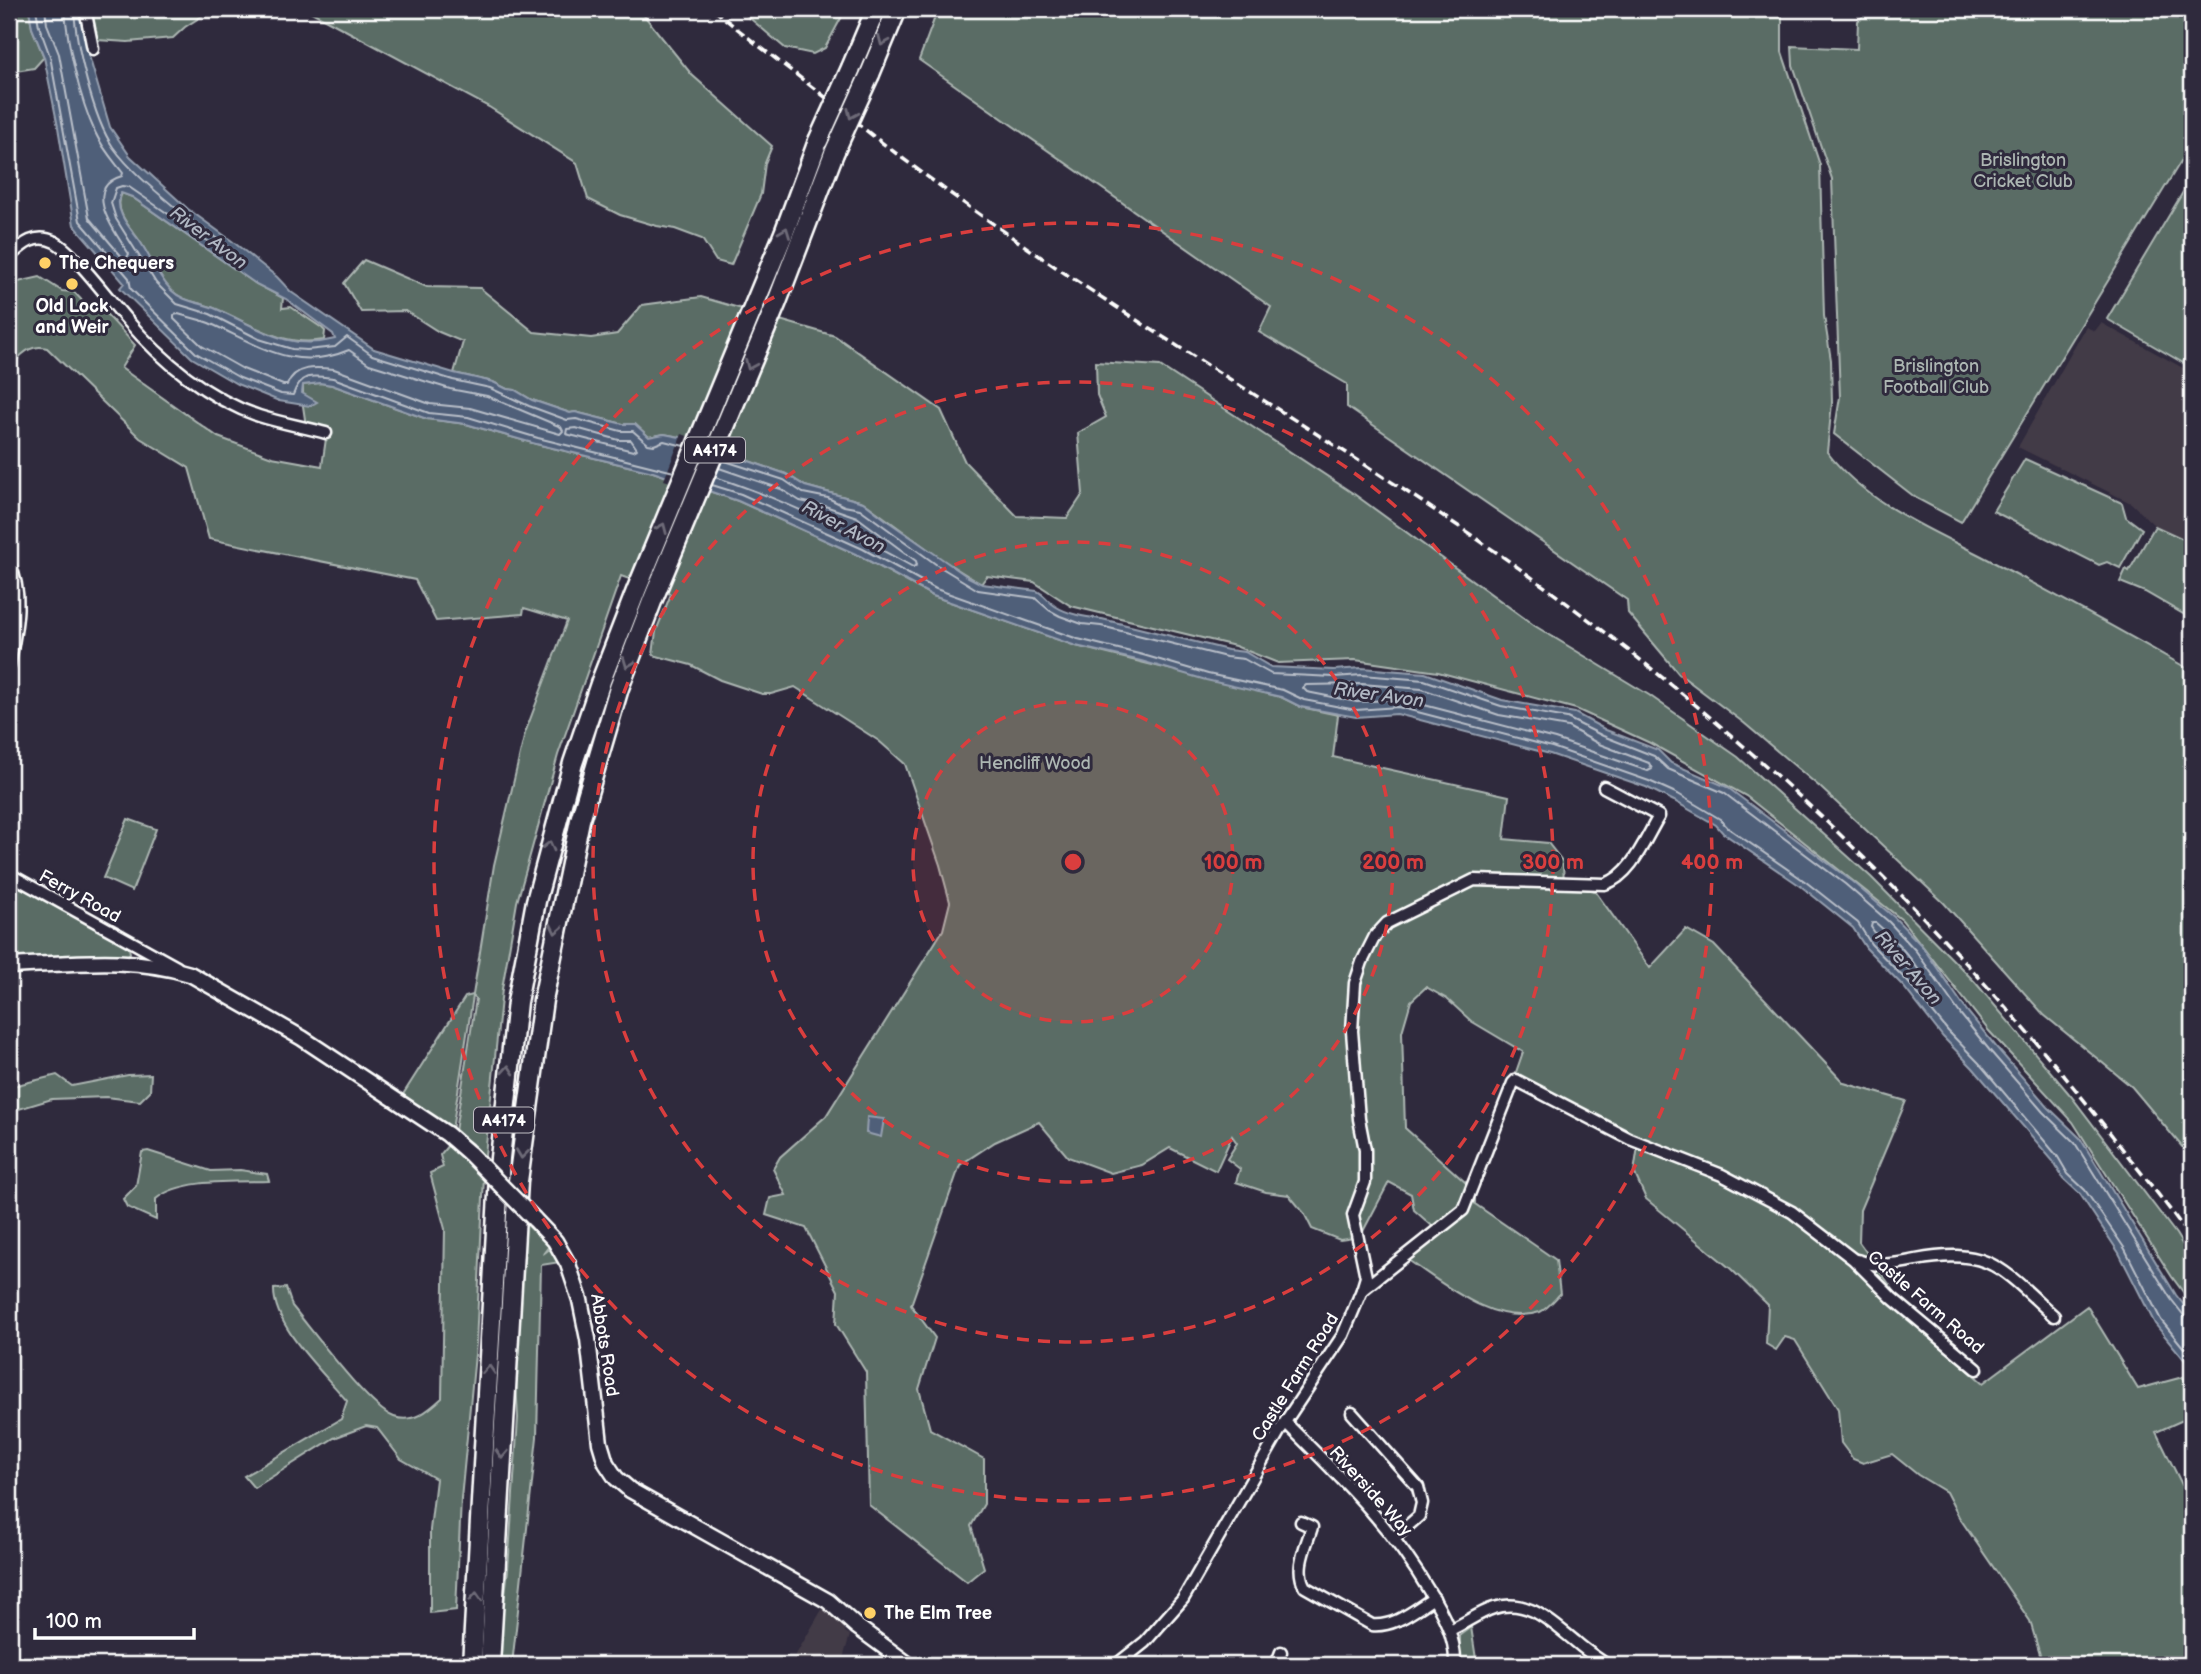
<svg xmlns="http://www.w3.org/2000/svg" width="2201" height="1674" viewBox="0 0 2201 1674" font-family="'Balsamiq Sans',sans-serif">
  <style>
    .built { fill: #433b47 }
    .green { fill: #5a6c65; stroke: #acb6b2; stroke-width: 2 }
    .water { fill: #4f5f79; stroke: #959faf; stroke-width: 2; fill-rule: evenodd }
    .pier { fill: #2f2a3d }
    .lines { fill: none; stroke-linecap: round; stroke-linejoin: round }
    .shore { stroke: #b9bfc9; stroke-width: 2 }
    .street-casing { stroke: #fff; stroke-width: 15 }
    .secondary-casing { stroke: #fff; stroke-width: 19 }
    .highway-casing { stroke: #fff; stroke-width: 23 }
    .street { stroke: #2f2a3d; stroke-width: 10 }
    .secondary { stroke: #2f2a3d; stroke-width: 14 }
    .highway { stroke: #2f2a3d; stroke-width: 18 }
    .rail { stroke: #fff; stroke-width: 3.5; stroke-dasharray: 10 5; stroke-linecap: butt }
    .secondary-bridge-casing { stroke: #fff; stroke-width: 19; stroke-linecap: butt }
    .highway-bridge-casing { stroke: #fff; stroke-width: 23; stroke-linecap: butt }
    .secondary-bridge { stroke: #2f2a3d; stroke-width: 14 }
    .highway-bridge { stroke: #2f2a3d; stroke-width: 18 }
    .oneway { stroke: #6d6a77 }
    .ring { fill: none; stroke: #da3e3e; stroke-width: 3.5; stroke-dasharray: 12 9 }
    .poi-dot { fill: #ffd166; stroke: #2f2a3d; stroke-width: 2.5 }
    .labels { text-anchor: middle; stroke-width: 6; stroke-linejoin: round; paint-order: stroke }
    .shield { fill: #2f2a3d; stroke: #c1bfc5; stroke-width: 2 }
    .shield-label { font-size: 16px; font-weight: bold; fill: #fff }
    .park-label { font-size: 18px; fill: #acb6b2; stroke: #2f2a3d }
    .poi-label { font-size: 18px; font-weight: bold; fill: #fff; stroke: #2f2a3d; text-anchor: start }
    .street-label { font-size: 18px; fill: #fff; stroke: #2f2a3d }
    .water-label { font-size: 19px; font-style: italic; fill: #b0b7c3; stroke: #2f2a3d }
    .centre { fill: #da3e3e; stroke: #2f2a3d; stroke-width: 3.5 }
    .ring-label { font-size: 21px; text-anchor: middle; font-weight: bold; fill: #da3e3e; stroke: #2f2a3d; stroke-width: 6; stroke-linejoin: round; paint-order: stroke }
  </style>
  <rect width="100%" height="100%" fill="#2f2a3d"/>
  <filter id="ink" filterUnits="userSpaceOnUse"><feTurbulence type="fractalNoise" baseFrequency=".0143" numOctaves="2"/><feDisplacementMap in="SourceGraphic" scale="14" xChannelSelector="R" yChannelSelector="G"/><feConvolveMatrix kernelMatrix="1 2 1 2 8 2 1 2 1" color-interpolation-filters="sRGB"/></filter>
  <g filter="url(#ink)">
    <!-- built -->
    <g class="built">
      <polygon points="2101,323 2192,373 2192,543 2155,526 2131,503 2018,447 2086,327 2095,331"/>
      <polygon points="824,1606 843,1622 845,1632 850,1635 841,1665 790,1665"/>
    </g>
    <!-- green -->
    <g class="green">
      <polygon points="9,9 29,9 32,28 44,57 34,68 9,72"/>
      <polygon points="92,9 213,9 185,27 173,38 128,42 97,40"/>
      <polygon points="306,9 639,9 692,75 772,146 765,163 761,194 731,265 716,261 702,239 675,229 657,226 620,215 588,199 577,163 489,107"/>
      <polygon points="739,9 738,9 846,9 825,48 813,54 785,48"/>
      <path d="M938,9H1782V52L1820,165L1824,316L1831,360L1832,403L1827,452C1869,507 1937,532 1995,563C2061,598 2127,634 2192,671V1163L2189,1155L2132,1087L2044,1015L1944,903L1821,788L1744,723L1679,674L1628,613L1627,600L1347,407V384L1259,332L1271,307L919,60Z"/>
      <polygon points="1870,9 2192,9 2192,143 1961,522 1916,498 1834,434 1840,397 1832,179 1793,65 1792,46 1857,49 1858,21"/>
      <polygon points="2192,177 2192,368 2107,319"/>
      <path d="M122,193L132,197L256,284L283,298L282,308L291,307L322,328L325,331L324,340C282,348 251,323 214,308C199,302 182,302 170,289C156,275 150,256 139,240C129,226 113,210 122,193Z"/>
      <polygon points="364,260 427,287 480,288 534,332 591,338 617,334 642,305 701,297 835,336 941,410 965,462 1017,516 1067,518 1083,494 1078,433 1106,417 1097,395 1096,362 1160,366 1354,494 1535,626 1649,695 1738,757 1871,877 1975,982 2071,1096 2176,1234 2192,1260 2192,1304 2172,1277 2073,1122 1989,1031 1902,920 1746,796 1650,743 1576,709 1438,672 1355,660 1278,663 1235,646 1071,606 1034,582 987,576 981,584 941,559 863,502 805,486 786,474 680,437 664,434 649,437 635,424 623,424 575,412 570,413 532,400 515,390 507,389 493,382 454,373 463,342 439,332 406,311 361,312 344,283"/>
      <path d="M40,277L62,291L74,292L90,309L100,307L135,345L121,368L218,437L272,457L322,466L327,432L306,426L303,406V385L320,383L332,385L427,419L466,424L536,444L653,472L738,501L860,556L933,596L1076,646L1281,697L1301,707L1338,715L1333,757L1509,796L1504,839L1548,843L1563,862L1564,885L1595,891L1650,968L1686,929L1714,945L1844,1083L1906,1101L1860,1210L1859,1242L1922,1330L1983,1383L2087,1306L2138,1389L2183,1377L2192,1393V1416L2156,1432L2192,1505V1665H2043L2030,1621L1959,1517L1946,1492L1918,1475L1892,1454L1863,1463L1853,1459L1841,1443L1838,1409L1795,1340L1785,1337L1776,1350L1766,1344L1768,1305L1731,1269L1646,1199L1634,1172L1639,1140L1574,1108L1515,1075L1523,1052L1471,1021L1447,999L1426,987L1411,1001L1402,1032L1405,1128L1475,1191V1204L1556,1260L1560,1294C1555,1299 1547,1309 1540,1312C1494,1327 1444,1284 1408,1260L1439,1232L1414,1210L1411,1194L1389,1182L1360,1237L1340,1240L1312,1229L1304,1213L1289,1195L1266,1192L1236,1182L1240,1169L1227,1159L1237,1143L1232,1136L1216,1171L1170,1148L1142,1165L1111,1173L1068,1157L1039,1122L995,1142L960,1165L911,1305L935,1338L919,1389L930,1429L984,1459V1504L971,1526L984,1568L967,1582L869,1505L866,1372L836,1324L838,1291L806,1228L766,1215L770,1198L786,1195L773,1169L780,1157L826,1116L943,930L950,902L940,865L905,764L879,741L795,687L771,694H762L720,680L691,665L653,655L656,631L671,594L621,576L558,755L517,902L502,989L485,1155L476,1344L461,1499L456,1610L430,1613V1530L436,1479L401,1459L377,1428L366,1426L334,1438L254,1488L244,1476L341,1419L347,1401C324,1373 273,1327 274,1289L286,1288L292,1306C313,1331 368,1407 394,1417C413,1424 429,1410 442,1398L445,1229L430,1173L443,1167L440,1155L449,1144L469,1159L472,1144L455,1131L476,999L473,996L452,1130L402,1096L465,997L473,995L494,865L525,733L567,621L524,608L523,614L436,621L415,580L209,539L189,468L140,438L47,348C29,343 21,356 9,367V284Z"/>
      <polygon points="2025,459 2122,503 2126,517 2142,529 2120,568 2107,562 2099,565 1993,511"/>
      <polygon points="2155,526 2192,543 2192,619 2145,592 2120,582 2126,569 2129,571"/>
      <polygon points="128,819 156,829 132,891 103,878"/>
      <polygon points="9,881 128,944 130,953 126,957 9,961"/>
      <polygon points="151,1074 150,1091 140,1101 106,1097 52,1099 9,1112 9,1087 57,1075 72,1086 128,1075"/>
      <path d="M148,1151L211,1171L240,1170L267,1174L269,1181C237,1182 181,1178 156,1199V1220L127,1207L123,1199L136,1186L142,1152Z"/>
      <polygon points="522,1220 549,1246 543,1254 551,1248 560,1262 541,1265 537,1437 512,1665 499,1665 500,1635 508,1570 518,1418 514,1342"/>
      <polygon points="1471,1627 1477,1665 1460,1665 1460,1635"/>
    </g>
    <!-- water -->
    <g class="water">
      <path d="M29,9H81L87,49L110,127L130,156L188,209L232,241L277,277L291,292L374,349L454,373L493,382L507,389L515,390L532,400L570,413L575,412L623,424H635L649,437L664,434L680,437L786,474L805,486L863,502L889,522L968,577L982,584L1037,591C1045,595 1048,601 1055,606C1069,615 1086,617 1102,619L1228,650L1245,652L1271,667L1334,670L1361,668L1425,673L1502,700L1575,713L1606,730L1658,750L1671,763L1727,787L1849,879L1894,917L1922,946L1967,1011L1997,1048L2048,1107L2080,1138L2176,1295L2192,1315V1369L2155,1324L2119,1253L2080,1194L2063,1178L2053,1161L1973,1068L1943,1037L1903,986L1866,948L1853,928L1802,887L1723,833L1716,825L1674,801L1646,787L1550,754L1397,714L1356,717L1301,707L1281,697L1206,680L1141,661L1076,646L933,596L860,556L738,501L653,472L536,444L466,424L427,419L332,385L320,383L303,385L302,393L317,402L310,406L279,401L237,384L192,358L120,288L124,283L74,225L58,127L44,57L32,28ZM121,193L132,197L256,284L286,299L333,334L335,339C286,352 257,326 214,308C199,302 183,302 171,290C157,275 150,256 139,240C129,227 113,210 121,193Z"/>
      <polygon points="867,1117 884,1119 881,1137 866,1133"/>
    </g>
    <!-- pier -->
    <polygon class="pier" points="682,434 726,450 708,494 664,480"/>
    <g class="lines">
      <!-- shore -->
      <g class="shore">
        <path d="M36,9L39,26L50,56L80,221L129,278L131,289L196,353L240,378L281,394L293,395C301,373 311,375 333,378L429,413L468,417L538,438L674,472"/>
        <path d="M45,9L47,24L59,54L89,218L123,258L126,259L129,254C116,234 80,188 122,176L123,173C113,160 102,148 95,132C80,100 67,44 65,9"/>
        <path d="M74,9C76,45 93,118 113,147C131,172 159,194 183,214C197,227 216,236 230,249L229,253H225L129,187L122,186L116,188L111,203L116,219L156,283L177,304L210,314L259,339L292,349L307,350L335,347L347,337L372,355L453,380L490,388L529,406L567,420L576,419L621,431H633L648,444L654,445L664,441L684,446"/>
        <path d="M178,314C188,317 199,319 209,323C259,345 294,373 349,350L369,364L450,389L487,396L561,427L563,431L560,434L470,408L430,404L334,369C316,367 295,365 287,385H283L243,369L202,346L174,319V315Z"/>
        <polygon points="576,428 619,440 631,440 637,449 633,451 566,434 567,429"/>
        <polyline points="722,460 784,480 803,493 828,498 844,506 860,509 937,565 978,590 1035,598 1049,610 1060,616 1082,624 1101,626 1226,657 1244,659 1271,674 1334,677 1362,675 1424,680 1501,706 1567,718 1603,736 1654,756 1668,769 1724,793 1845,884 1889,922 1916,951 1961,1015 1991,1052 2043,1112 2075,1143 2171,1299 2185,1317 2192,1319"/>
        <path d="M715,477C784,499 850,532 913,567L917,565L916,561L857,517L825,506L800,501L781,489L719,468"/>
        <polyline points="712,485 741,494 863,549 936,589 1078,639 1143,655 1208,674 1283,690 1304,700 1356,710 1398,707 1552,747 1649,781 1678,794 1720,819 1728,828 1806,882 1858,923 1871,944 1908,982 1948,1031 1979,1063 2058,1157 2068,1174 2085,1190 2125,1249 2161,1320 2192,1358"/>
        <polygon points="1362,684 1422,689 1499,715 1568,727 1599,744 1649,763 1652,769 1648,771 1555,739 1401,699 1357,702 1307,692 1303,688 1306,685"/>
        <path d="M1872,923H1876C1893,937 1908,954 1921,973L1920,977H1916L1879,939L1871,927Z"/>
      </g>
      <defs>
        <g id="street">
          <polyline points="85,9 93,49"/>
          <path d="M9,257C22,245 35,232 55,242C75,253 110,301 127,320C161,360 208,399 259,416C281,423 304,427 326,433"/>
          <path d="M9,563C25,595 15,633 9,666"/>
          <polyline points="9,874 177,967"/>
          <path d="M1857,1260C1877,1268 1896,1264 1916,1260C1990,1246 2003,1270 2054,1316"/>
          <path d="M1362,1290L1366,1277L1353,1215L1365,1182V1150L1359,1119L1352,1031L1355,983L1362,962L1375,936L1387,923L1474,880L1605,884C1632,875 1645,839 1659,816L1604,787"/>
          <polyline points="1352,1413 1418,1487 1422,1503 1419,1516 1395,1537"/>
          <path d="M1283,1425L1287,1424C1342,1479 1389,1523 1429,1591C1443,1613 1456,1638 1455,1665"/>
          <path d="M1301,1522L1312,1527C1306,1547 1294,1568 1305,1587L1372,1625C1396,1627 1414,1610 1434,1598"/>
          <path d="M1450,1630C1464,1624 1480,1612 1494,1608C1528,1597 1552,1623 1576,1642C1586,1651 1597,1658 1607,1665"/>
          <polyline points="1116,1665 1145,1642 1183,1599 1283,1425 1343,1335 1362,1290 1463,1210 1513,1083 1516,1080 1630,1139 1722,1175 1792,1212 1853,1259 1892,1298 1977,1369"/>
          <polyline points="1276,1665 1281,1652"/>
        </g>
        <g id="secondary">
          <path d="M9,966C69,964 131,955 190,974L302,1038L447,1134L470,1154"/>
          <polyline points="534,1219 555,1241 568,1264 580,1300 588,1339 600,1443 606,1463 616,1478 630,1490 828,1601 856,1626 909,1665"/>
        </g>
        <g id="highway">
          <polyline points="851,68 876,9"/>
          <polyline points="870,74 897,9"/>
          <polyline points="472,1665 500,1158 517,1002 536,901 573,763 601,681 636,591 784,233 818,141"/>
          <polyline points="490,1665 518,1181 543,1000 580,820 619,688 653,599 777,302 834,153"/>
        </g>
      </defs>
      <!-- street casing -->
      <use href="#street" class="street-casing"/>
      <!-- secondary casing -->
      <use href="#secondary" class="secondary-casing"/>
      <!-- highway casing -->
      <use href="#highway" class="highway-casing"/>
      <!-- street -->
      <use href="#street" class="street"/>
      <!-- secondary -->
      <use href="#secondary" class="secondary"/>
      <!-- highway -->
      <use href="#highway" class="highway"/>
      <!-- rail -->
      <path class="rail" d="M713,9C749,39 784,65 820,93C841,109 860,126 881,142C940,187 1001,230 1063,272C1206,367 1355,454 1496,552C1732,717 1946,920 2121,1147C2145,1178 2170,1208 2192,1240"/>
      <defs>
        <polyline id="secondary-bridge" points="470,1154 534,1219"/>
        <g id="highway-bridge">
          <polyline points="818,141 851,68"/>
          <polyline points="834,153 870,74"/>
        </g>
      </defs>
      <!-- secondary-bridge casing -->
      <use href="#secondary-bridge" class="secondary-bridge-casing"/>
      <!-- highway-bridge casing -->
      <use href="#highway-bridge" class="highway-bridge-casing"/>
      <!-- secondary-bridge -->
      <use href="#secondary-bridge" class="secondary-bridge"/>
      <!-- highway-bridge -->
      <use href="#highway-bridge" class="highway-bridge"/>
    </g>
    <!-- one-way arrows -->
    <defs><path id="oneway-chevron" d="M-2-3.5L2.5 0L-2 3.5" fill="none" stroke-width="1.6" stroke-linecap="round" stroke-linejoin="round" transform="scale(1.75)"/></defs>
    <g class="oneway">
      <use href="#oneway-chevron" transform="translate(883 41) rotate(113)"/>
      <use href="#oneway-chevron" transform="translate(852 114) rotate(114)"/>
      <use href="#oneway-chevron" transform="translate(785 232) rotate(-69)"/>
      <use href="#oneway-chevron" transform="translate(750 365) rotate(113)"/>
      <use href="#oneway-chevron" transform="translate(662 528) rotate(-67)"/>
      <use href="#oneway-chevron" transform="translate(628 663) rotate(111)"/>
      <use href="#oneway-chevron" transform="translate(549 846) rotate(-76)"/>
      <use href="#oneway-chevron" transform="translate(556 929) rotate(101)"/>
      <use href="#oneway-chevron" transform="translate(508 1070) rotate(-85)"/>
      <use href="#oneway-chevron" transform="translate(522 1154) rotate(97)"/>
      <use href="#oneway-chevron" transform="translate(489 1370) rotate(-87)"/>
      <use href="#oneway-chevron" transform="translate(502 1454) rotate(93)"/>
      <use href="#oneway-chevron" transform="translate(476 1597) rotate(-87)"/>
    </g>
  </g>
  <!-- distance rings -->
  <circle cx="1073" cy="862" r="160" fill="#da3e3e" fill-opacity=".12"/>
  <g class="ring">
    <circle cx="1073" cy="862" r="160"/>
    <circle cx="1073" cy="862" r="320"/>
    <circle cx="1073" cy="862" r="480"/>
    <circle cx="1073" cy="862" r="639"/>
  </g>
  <!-- markers -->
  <g class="poi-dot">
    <circle cx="45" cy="263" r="7"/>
    <circle cx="72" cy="284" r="7"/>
    <circle cx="870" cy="1613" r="7"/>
  </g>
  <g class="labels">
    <!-- shield labels -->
    <g class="shield">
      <rect x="685" y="437.5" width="60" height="25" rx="5"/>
      <rect x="474" y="1107.5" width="60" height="25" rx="5"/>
    </g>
    <g class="shield-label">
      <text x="715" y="456">A4174</text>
      <text x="504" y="1126">A4174</text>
    </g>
    <!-- park labels -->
    <g class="park-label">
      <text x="2023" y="166">Brislington<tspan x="2023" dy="21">Cricket Club</tspan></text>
      <text x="1936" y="372">Brislington<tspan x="1936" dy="21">Football Club</tspan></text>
      <text x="1035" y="769">Hencliff Wood</text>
    </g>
    <!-- poi labels -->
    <g class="poi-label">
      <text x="59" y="269">The Chequers</text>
      <text x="72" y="312" text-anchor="middle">Old Lock<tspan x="72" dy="21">and Weir</tspan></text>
      <text x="884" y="1619">The Elm Tree</text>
    </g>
    <!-- street labels -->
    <g class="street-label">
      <text transform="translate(80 896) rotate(29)" y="6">Ferry Road</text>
      <text transform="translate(1926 1302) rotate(41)" y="6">Castle Farm Road</text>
      <text transform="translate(605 1345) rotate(81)" y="6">Abbots Road</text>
      <text transform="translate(1295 1377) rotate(-58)" y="6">Castle Farm Road</text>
      <text transform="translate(1371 1491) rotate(48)" y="6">Riverside Way</text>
    </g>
    <!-- water labels -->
    <g class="water-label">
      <text transform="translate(209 237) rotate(37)" y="7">River Avon</text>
      <text transform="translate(844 526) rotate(28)" y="7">River Avon</text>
      <text transform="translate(1379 694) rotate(8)" y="7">River Avon</text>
      <text transform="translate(1909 967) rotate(49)" y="7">River Avon</text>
    </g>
  </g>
  <circle cx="1073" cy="862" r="10" class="centre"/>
  <g class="ring-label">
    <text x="1233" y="869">100 m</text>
    <text x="1393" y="869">200 m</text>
    <text x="1553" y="869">300 m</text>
    <text x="1712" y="869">400 m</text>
  </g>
  <!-- margin -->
  <rect width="2201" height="1674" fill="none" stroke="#2f2a3d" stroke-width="35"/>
  <rect x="18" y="18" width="2166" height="1639" fill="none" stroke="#fff" stroke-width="2.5" filter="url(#ink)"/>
  <!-- scale -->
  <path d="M35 1628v10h159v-10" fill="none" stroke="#ffffff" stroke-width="3.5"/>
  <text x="46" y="1628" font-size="21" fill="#ffffff" stroke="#2f2a3d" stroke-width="5" paint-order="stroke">100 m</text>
</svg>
